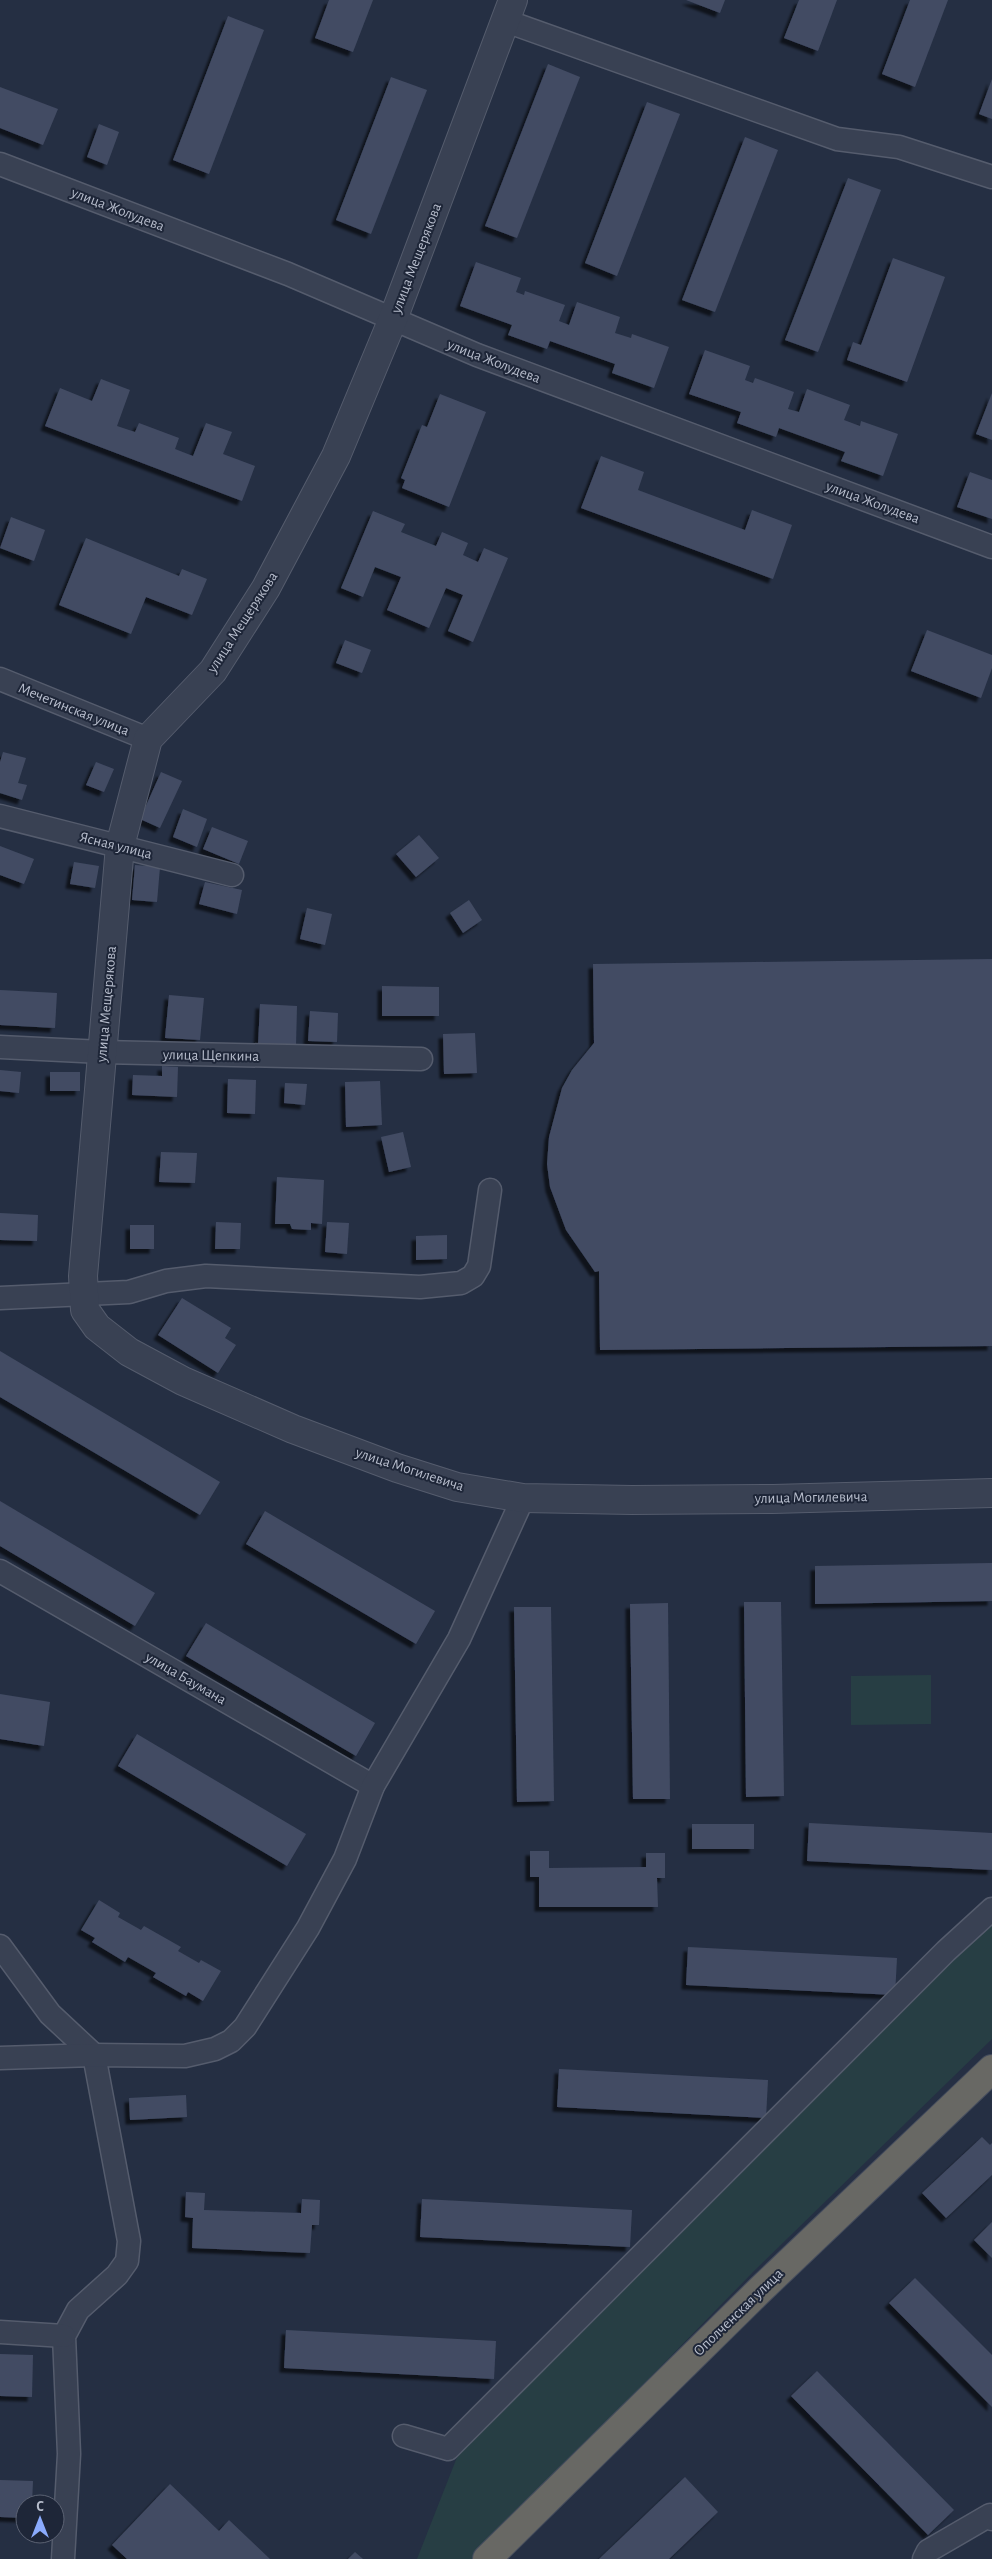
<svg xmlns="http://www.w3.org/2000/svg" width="992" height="2559" viewBox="0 0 992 2559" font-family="'Alegreya Sans',sans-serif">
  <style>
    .green { fill: #273e44 }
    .building { fill: #424b63; filter: url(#shadow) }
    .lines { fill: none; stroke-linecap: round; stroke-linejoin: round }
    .minor-casing { stroke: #555c6d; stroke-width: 25 }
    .tertiary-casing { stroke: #555c6d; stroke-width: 30 }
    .trunk-casing { stroke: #444c5d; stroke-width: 30 }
    .minor { stroke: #394153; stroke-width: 22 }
    .tertiary { stroke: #394153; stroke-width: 28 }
    .trunk { stroke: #686864; stroke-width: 28 }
    .labels { text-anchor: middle; stroke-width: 4; stroke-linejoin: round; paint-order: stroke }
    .street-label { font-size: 15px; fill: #b7bdcc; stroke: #1e2638 }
  </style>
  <defs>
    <filter id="shadow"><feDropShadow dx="-4.5" dy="4.5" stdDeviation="1" flood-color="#0009"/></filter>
  </defs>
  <rect width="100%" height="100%" fill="#252f43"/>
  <!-- green -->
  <g class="green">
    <polygon points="931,1675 931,1724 851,1725 851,1676"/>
    <polygon points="992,1915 992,2039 754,2271 473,2559 417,2559 461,2447"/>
  </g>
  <!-- building -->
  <g class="building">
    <polygon points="329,0 373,0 353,52 315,38"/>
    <polygon points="686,0 725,0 720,13"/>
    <polygon points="799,0 837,0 818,51 784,38"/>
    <polygon points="910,0 948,0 915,87 882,74"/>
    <polygon points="228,16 264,30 209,174 173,160"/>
    <polygon points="548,64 580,77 517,238 485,226"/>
    <polygon points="391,77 427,90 371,234 336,220"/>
    <polygon points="992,79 992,119 979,114"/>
    <polygon points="0,87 58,109 43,145 0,128"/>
    <polygon points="647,102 680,114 617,276 585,263"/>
    <polygon points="99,124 119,132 107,165 87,157"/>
    <polygon points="745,137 778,150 715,312 682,300"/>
    <polygon points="848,178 881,190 818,352 785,340"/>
    <polygon points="893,258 945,277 907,382 847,360 853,342 861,345"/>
    <polygon points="476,262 521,278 516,292 524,295 525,291 565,305 559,321 569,325 577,302 620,317 615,333 631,338 632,334 669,347 654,388 612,373 615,364 550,341 547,349 508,335 512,325 460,306"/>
    <polygon points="705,350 750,366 745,380 753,383 755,378 794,392 788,409 799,412 807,389 850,405 844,420 860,426 861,421 898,434 883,476 841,461 845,452 779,428 776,437 737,423 741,412 689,394"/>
    <polygon points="101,379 130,390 117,426 135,432 139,423 179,438 175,449 193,456 206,423 232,432 223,454 255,466 242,501 45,426 60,388 92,401"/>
    <polygon points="992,393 992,440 976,434"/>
    <polygon points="440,394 486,412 449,507 402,488 405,480 401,478 422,425 427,427"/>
    <polygon points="601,456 644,472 638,490 745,530 752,510 792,525 773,579 581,508"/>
    <polygon points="970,472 992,480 992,519 957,507"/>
    <polygon points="373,511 405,524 401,532 436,546 442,532 468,543 463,555 478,562 484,548 508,558 473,642 448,631 463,595 446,588 429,628 387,610 401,577 375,567 363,597 341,588"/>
    <polygon points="11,517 45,530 34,561 0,548"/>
    <polygon points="86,538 179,576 182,569 207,579 192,615 146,597 131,634 59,605"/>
    <polygon points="927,630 992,655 992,668 981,698 911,671"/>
    <polygon points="345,640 371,650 362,673 336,663"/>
    <polygon points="3,752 26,758 18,783 27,785 22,800 0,793 0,762"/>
    <polygon points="96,762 114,769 104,792 86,785"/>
    <polygon points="161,772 182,781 160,828 140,819"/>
    <polygon points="183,809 207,819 197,847 173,837"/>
    <polygon points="212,827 248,841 239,864 203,849"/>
    <polygon points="419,835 439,858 416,877 396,854"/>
    <polygon points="0,846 34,859 24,884 0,875"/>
    <polygon points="74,862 99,866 95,888 70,884"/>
    <polygon points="135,865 160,867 157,902 132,900"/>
    <polygon points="205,882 242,890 237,914 199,904"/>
    <polygon points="469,900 482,920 463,933 450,913"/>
    <polygon points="307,908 332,914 325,945 300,939"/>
    <polygon points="992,959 992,1346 600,1350 599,1271 595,1272 566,1230 550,1187 547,1164 549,1137 562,1088 572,1070 594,1043 593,964"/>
    <polygon points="382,986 439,987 439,1016 382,1016"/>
    <polygon points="0,990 57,993 55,1028 0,1025"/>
    <polygon points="169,995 204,998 200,1040 165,1038"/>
    <polygon points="260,1004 297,1006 296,1046 258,1045"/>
    <polygon points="310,1011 338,1013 337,1042 308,1041"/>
    <polygon points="475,1033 477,1073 444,1074 443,1034"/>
    <polygon points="162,1066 178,1067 177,1097 132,1095 133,1075 162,1076"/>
    <polygon points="0,1070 21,1072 19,1093 0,1091"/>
    <rect x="50" y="1072" width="30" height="19"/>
    <polygon points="228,1079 256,1080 255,1114 227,1113"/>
    <polygon points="380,1081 382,1125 346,1127 345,1082"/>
    <polygon points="285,1083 307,1084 305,1105 284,1103"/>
    <polygon points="403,1132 411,1167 389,1172 381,1137"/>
    <polygon points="161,1152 197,1153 195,1183 159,1182"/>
    <polygon points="277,1177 324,1180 322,1224 311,1223 311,1230 292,1229 290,1224 275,1224"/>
    <polygon points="0,1213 38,1215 37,1241 0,1240"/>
    <polygon points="216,1222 241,1223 240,1249 215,1249"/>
    <polygon points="327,1222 349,1223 347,1254 325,1252"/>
    <rect x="130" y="1225" width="24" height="24"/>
    <polygon points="447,1235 447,1259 416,1260 416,1236"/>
    <polygon points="182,1298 231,1328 225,1338 236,1345 218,1373 158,1335"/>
    <polygon points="0,1351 220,1482 200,1515 0,1397"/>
    <polygon points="0,1501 155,1593 135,1626 0,1546"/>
    <polygon points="265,1511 435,1611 416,1644 246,1544"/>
    <polygon points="992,1563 992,1601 815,1604 815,1566"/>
    <polygon points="744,1602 781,1602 784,1796 746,1797"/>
    <polygon points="668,1603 670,1799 633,1799 630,1604"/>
    <polygon points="514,1607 551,1607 554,1801 517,1802"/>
    <polygon points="206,1623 375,1723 356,1756 186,1656"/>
    <polygon points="0,1694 50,1702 44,1746 0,1739"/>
    <polygon points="137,1734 306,1834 287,1866 118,1766"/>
    <polygon points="809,1823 992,1833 992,1870 807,1861"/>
    <rect x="692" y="1824" width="62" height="25"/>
    <polygon points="530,1851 549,1851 549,1868 646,1867 646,1853 665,1853 665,1878 657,1878 658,1907 539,1907 539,1877 530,1877"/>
    <polygon points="99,1900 120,1913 118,1917 141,1930 144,1926 181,1947 178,1951 199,1963 201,1960 221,1971 203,2001 188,1992 186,1996 153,1977 156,1973 128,1957 125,1962 92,1942 95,1938 81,1930"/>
    <polygon points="688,1947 897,1958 895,1995 686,1985"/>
    <polygon points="559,2069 768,2080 766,2118 557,2107"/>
    <polygon points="186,2095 187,2117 130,2120 129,2098"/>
    <polygon points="982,2137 990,2145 992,2143 992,2175 946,2218 922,2193"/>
    <polygon points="186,2192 205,2193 204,2210 301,2213 302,2199 320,2200 319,2225 312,2225 310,2253 192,2248 193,2218 185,2217"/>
    <polygon points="422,2199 632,2210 630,2247 420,2237"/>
    <polygon points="992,2222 992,2258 974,2240"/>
    <polygon points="915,2278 992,2355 992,2407 889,2303"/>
    <polygon points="286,2330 496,2341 494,2379 284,2368"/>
    <polygon points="0,2354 33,2355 32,2397 0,2396"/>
    <polygon points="817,2371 954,2510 928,2535 791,2396"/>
    <polygon points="685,2477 718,2512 669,2559 599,2559"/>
    <polygon points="0,2480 33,2481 32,2504 25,2504 25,2518 0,2517"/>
    <polygon points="170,2484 219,2531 229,2520 270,2559 127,2559 112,2545"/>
    <polygon points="355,2552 363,2559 348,2559"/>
  </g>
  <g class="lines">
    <defs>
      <g id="minor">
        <polyline points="506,21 837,139 899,147 992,177"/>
        <polyline points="0,164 288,274 477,355 992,547"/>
        <polyline points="0,679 148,739"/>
        <polyline points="0,816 232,875"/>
        <polyline points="0,1047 102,1052 421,1059"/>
        <polyline points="0,1298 129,1292 166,1281 206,1276 420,1287 461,1283 473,1276 479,1266 490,1190"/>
        <polyline points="0,1571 373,1786"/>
        <polyline points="0,1946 50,2014 94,2055 129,2241 127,2261 117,2275 78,2310 64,2336 69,2454 63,2559"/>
        <polyline points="0,2058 94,2055 185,2056 215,2049 231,2041 245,2027 308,1928 345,1859 373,1786 459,1639 523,1498"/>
        <polyline points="0,2332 64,2336"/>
        <polyline points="404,2436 448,2449 946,1951 992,1909"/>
        <polyline points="924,2559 928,2551 990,2515 992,2519"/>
      </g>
      <polyline id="tertiary" points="513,0 393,319 336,456 266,588 213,671 148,739 120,846 83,1276 85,1310 97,1327 129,1352 183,1381 293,1429 397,1468 457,1487 523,1498 632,1500 773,1499 992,1493"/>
      <polyline id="trunk" points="487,2559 761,2289 992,2069"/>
    </defs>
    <!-- minor casing -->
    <use href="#minor" class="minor-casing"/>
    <!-- tertiary casing -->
    <use href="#tertiary" class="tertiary-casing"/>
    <!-- trunk casing -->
    <use href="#trunk" class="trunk-casing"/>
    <!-- minor -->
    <use href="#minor" class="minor"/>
    <!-- tertiary -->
    <use href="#tertiary" class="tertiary"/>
    <!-- trunk -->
    <use href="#trunk" class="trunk"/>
  </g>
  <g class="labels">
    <!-- street labels -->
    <g class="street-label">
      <text transform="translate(118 209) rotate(21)" y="5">улица Жолудева</text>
      <text transform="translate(416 258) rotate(-69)" y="5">улица Мещерякова</text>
      <text transform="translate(494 361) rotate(21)" y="5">улица Жолудева</text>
      <text transform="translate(873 502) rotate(20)" y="5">улица Жолудева</text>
      <text transform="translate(242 622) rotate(-57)" y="5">улица Мещерякова</text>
      <text transform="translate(74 709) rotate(22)" y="5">Мечетинская улица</text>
      <text transform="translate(116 845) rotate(14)" y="5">Ясная улица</text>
      <text transform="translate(106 1004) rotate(-85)" y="5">улица Мещерякова</text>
      <text transform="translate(211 1055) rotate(1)" y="5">улица Щепкина</text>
      <text transform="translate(410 1469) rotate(18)" y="5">улица Могилевича</text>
      <text transform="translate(811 1497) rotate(-1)" y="5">улица Могилевича</text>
      <text transform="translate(186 1678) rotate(30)" y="5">улица Баумана</text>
      <text transform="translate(738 2312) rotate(-44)" y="5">Ополченская улица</text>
    </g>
  </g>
  <!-- north arrow -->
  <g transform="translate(40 2519)"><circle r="24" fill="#1e2638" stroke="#5b6273"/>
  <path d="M0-4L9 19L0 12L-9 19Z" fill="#8babfd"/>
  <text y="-8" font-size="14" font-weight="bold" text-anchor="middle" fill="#b7bdcc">С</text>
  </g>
</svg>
